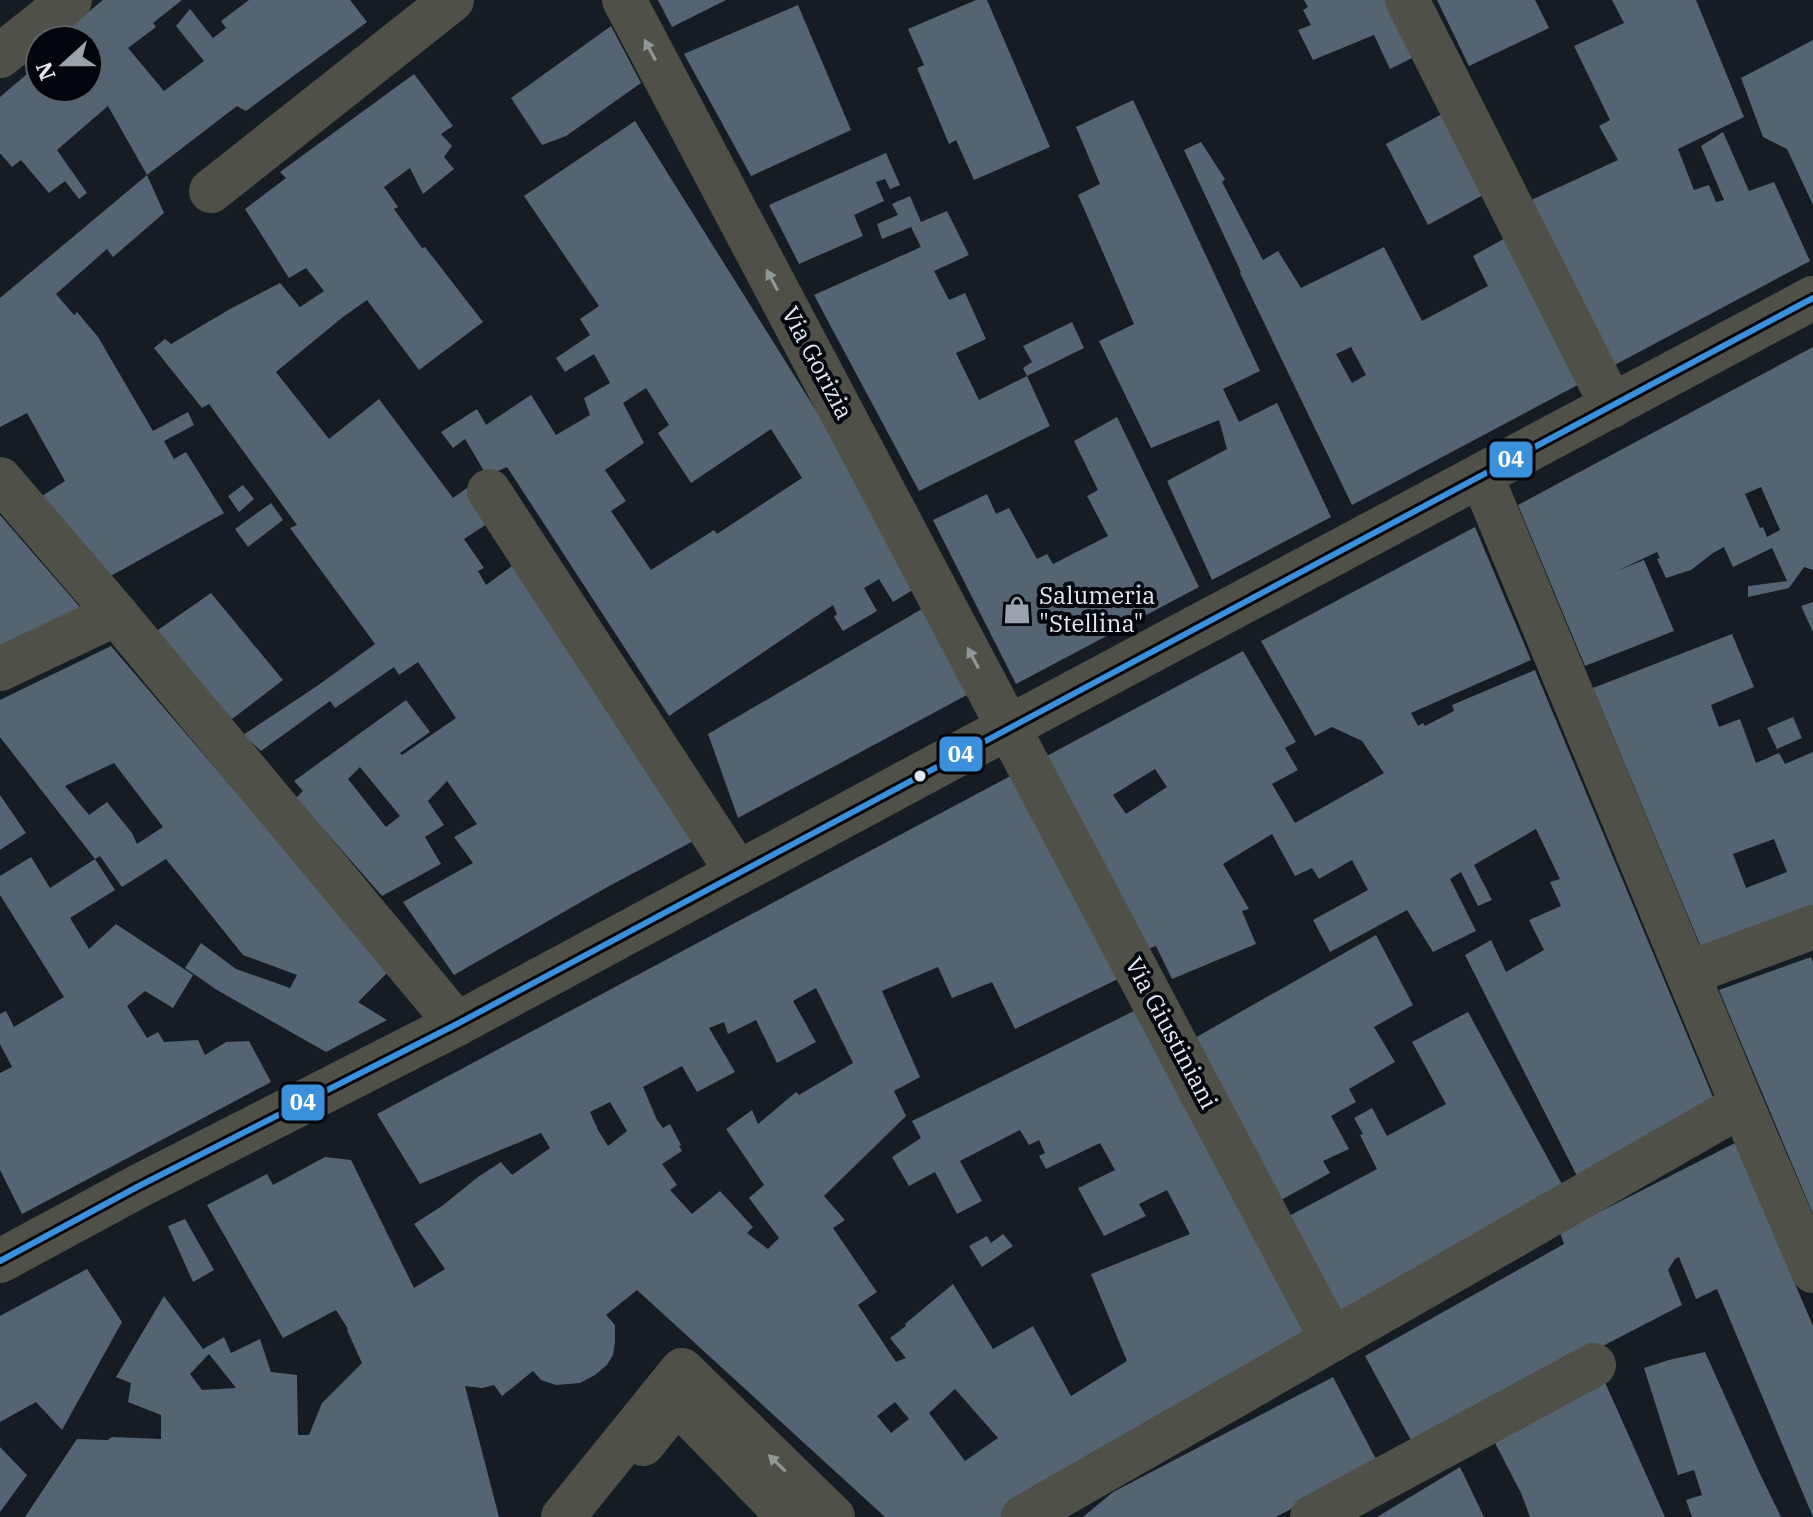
<svg xmlns="http://www.w3.org/2000/svg" width="1813" height="1517" viewBox="0 0 1813 1517" font-family="'IBM Plex Serif',serif">
  <style>
    .building { fill: #556473; fill-rule: evenodd }
    .lines { fill: none; stroke-linecap: round; stroke-linejoin: round }
    .pedestrian { stroke: #4f5149; stroke-width: 44 }
    .minor { stroke: #4f5149; stroke-width: 44 }
    .tertiary { stroke: #4f5149; stroke-width: 44 }
    .bus-1-casing { stroke: #03060c; stroke-width: 12 }
    .bus-1 { stroke: #3a90db; stroke-width: 6 }
    .oneway { fill: #919696 }
    .bus-dot { fill: #e1eaf4; stroke: #03060c; stroke-width: 3 }
    .labels { text-anchor: middle; stroke-width: 8; stroke-linejoin: round; paint-order: stroke }
    .street-label { font-size: 24px; fill: #e1eaf4; stroke: #03060c }
    .poi-label { font-size: 24px; fill: #e1eaf4; stroke: #03060c; text-anchor: start }
    .line-badge { stroke: #03060c; stroke-width: 3 }
    .badge-label { font-size: 22px; text-anchor: middle; font-weight: bold; fill: #fff }
  </style>
  <rect width="100%" height="100%" fill="#151c24"/>
  <!-- building -->
  <g class="building">
    <polygon points="103,0 182,0 153,23 156,27 128,48 164,91 204,61 176,26 190,9 213,38 226,28 221,21 249,0 350,0 367,22 246,111 237,106 147,175 108,106 57,150 87,193 79,199 65,181 49,193 21,160 12,167 0,153 0,97 40,63 40,88 88,88 88,40 54,40"/>
    <polygon points="658,0 726,0 672,27"/>
    <polygon points="976,0 987,0 1050,147 974,180 956,140 949,144 917,68 924,65 908,29"/>
    <polygon points="1304,0 1394,0 1420,54 1390,69 1374,35 1313,60 1298,30 1311,25 1303,10 1308,7"/>
    <polygon points="1437,0 1535,0 1549,28 1469,66"/>
    <polygon points="1612,0 1696,0 1744,117 1678,149 1694,190 1709,185 1716,202 1724,200 1701,146 1723,132 1749,191 1774,182 1810,261 1609,368 1529,201 1618,160 1599,126 1610,120 1574,46 1624,23"/>
    <polygon points="798,5 851,130 751,176 684,54"/>
    <polygon points="611,26 641,83 566,136 542,145 511,98"/>
    <polygon points="1813,40 1813,205 1787,149 1763,137 1741,78"/>
    <path d="M414,74L453,126L441,134L452,146L444,157L454,169L423,194L410,168L384,187L398,207L394,209L422,248L425,247L483,322L419,370L367,300L343,317L276,372L329,439L379,399L453,498L467,488L490,522L464,539L484,568L478,571L486,585L516,563L697,839L602,890L454,975L403,902L473,863L454,837L477,824L447,781L428,801L444,825L425,837L441,864L382,896L296,798L303,791L294,781L406,700L430,732L400,753L402,755L456,718L418,662L399,675L394,667L335,708L330,701L261,751L243,735L317,686L375,644L290,528L297,525L209,404L202,408L154,348L165,339L171,344L230,309L280,283L300,307L324,291L306,268L289,278L245,209L286,178L280,172ZM360,767L400,816L386,827L348,779Z"/>
    <polygon points="1133,100 1260,371 1223,389 1239,422 1277,403 1331,517 1212,580 1167,481 1227,449 1219,420 1151,448 1099,341 1134,324 1078,195 1100,184 1076,127"/>
    <polygon points="1442,114 1485,194 1428,225 1386,144"/>
    <path d="M635,121L924,583L893,602L879,579L864,588L877,611L843,631L834,617L837,614L833,605L669,716L507,467L487,476L465,439L453,448L441,432L477,409L486,425L531,395L556,435L590,415L584,398L610,383L594,354L565,372L556,358L590,335L580,319L599,306L524,196ZM646,388L669,425L658,433L691,483L771,429L802,478L717,534L714,530L651,570L611,511L626,501L605,470L644,443L623,403Z"/>
    <path d="M1201,142L1225,179L1222,182L1263,260L1278,251L1301,288L1384,247L1422,321L1488,286L1473,256L1507,237L1587,380L1352,505L1240,273L1241,272L1184,150ZM1351,347L1366,375L1352,383L1336,354Z"/>
    <polygon points="886,153 900,185 890,189 885,179 876,182 884,201 854,215 863,236 799,264 769,205"/>
    <polygon points="147,175 164,213 113,257 107,249 56,294 74,315 77,312 98,337 153,431 188,412 194,425 164,441 174,459 186,452 224,513 109,577 39,498 65,481 27,413 0,427 0,298"/>
    <polygon points="910,196 921,222 947,211 969,255 934,271 949,300 965,293 986,339 956,353 979,400 1027,376 1023,368 1032,362 1023,346 1072,322 1084,348 1027,376 1050,426 919,491 814,295 921,247 911,227 882,239 877,224 898,215 892,204"/>
    <path d="M1813,347V570L1804,567L1789,588L1748,597V586L1787,581L1772,548L1733,567L1724,547L1713,553L1691,570L1666,578L1657,559L1660,558L1657,552L1617,571L1644,560L1674,631L1585,666L1518,505ZM1761,487L1780,530L1767,537L1763,527L1760,528L1745,494Z"/>
    <polygon points="1117,417 1199,587 1016,684 933,520 987,494 996,514 1009,508 1037,559 1047,554 1053,564 1108,536 1087,496 1098,490 1074,441"/>
    <polygon points="243,485 254,499 239,512 228,496"/>
    <polygon points="271,503 283,520 248,547 235,529"/>
    <polygon points="0,515 85,613 0,653"/>
    <path d="M1475,527L1531,660L1411,713L1418,726L1423,723L1425,726L1454,711L1452,705L1535,670L1713,1097L1579,1180L1465,955L1491,940L1506,972L1544,950L1529,920L1561,906L1550,882L1560,879L1536,829L1474,865L1492,900L1478,906L1461,872L1450,879L1476,931L1433,952L1407,910L1330,952L1313,920L1368,890L1352,860L1319,879L1312,868L1295,876L1272,834L1223,864L1249,909L1242,911L1256,944L1172,979L1156,946L1145,950L1041,759L1243,651L1296,742L1285,748L1298,770L1272,784L1295,823L1384,773L1362,741L1332,727L1315,736L1261,641ZM1155,769L1167,787L1126,814L1113,795Z"/>
    <polygon points="211,593 283,680 232,719 155,632"/>
    <polygon points="1813,602 1813,632 1801,606"/>
    <polygon points="932,603 978,689 738,818 708,734"/>
    <path d="M1732,634L1754,687L1711,705L1719,727L1740,719L1756,763L1779,753L1785,764L1813,752V918L1706,959L1593,688ZM1774,839L1787,872L1746,888L1733,854Z"/>
    <path d="M111,646L389,971L358,1002L387,1020L326,1052L217,990L185,968L201,943L236,969L290,988L297,975L243,955L166,859L122,887L100,856L95,859L0,737V700ZM114,763L163,827L137,844L132,833L107,802L89,815L65,786Z"/>
    <polygon points="1793,717 1802,738 1777,749 1767,728"/>
    <path d="M1016,773L1122,977L1015,1029L992,982L952,998L938,967L882,991L920,1077L894,1091L906,1116L824,1196L845,1220L833,1228L877,1292L858,1305L896,1362L906,1358L890,1338L906,1326L905,1324L953,1284L993,1349L1033,1326L1071,1396L1127,1361L1091,1274L1190,1234L1167,1190L1139,1204L1146,1216L1104,1236L1078,1188L1115,1170L1100,1143L1046,1169L1039,1156L1045,1153L1039,1140L1029,1145L1020,1130L960,1161L982,1201L957,1214L935,1172L909,1186L892,1157L921,1138L912,1121L1138,1009L1310,1332L1002,1517H885L637,1290L606,1315L615,1325V1343L613,1355L607,1365L595,1375L580,1383L556,1385L541,1380L533,1371L502,1396L494,1385L482,1388L465,1386L499,1517H25L77,1439L108,1440L112,1437L161,1439V1415L128,1402L131,1383L116,1377L164,1296L203,1349L224,1337L231,1353L260,1339L271,1372L297,1375L298,1435H309L322,1403L362,1363L347,1330L348,1329L336,1310L283,1338L207,1205L267,1174L273,1185L325,1157L351,1160L414,1288L445,1269L414,1224L442,1206L478,1177L501,1162L512,1175L550,1148L541,1133L420,1184L377,1114ZM816,988L853,1063L799,1095L796,1092L758,1124L752,1110L726,1129L764,1185L749,1198L779,1238L768,1249L747,1233L753,1227L720,1191L692,1214L670,1190L677,1185L662,1164L682,1151L679,1146L681,1145L670,1124L663,1128L657,1120L643,1087L682,1066L697,1092L735,1072L709,1028L724,1022L728,1034L756,1020L777,1063L816,1042L793,1001ZM610,1102L627,1131L608,1146L598,1130L590,1112ZM209,1354L236,1388L202,1390L190,1374ZM955,1389L998,1438L965,1461L929,1413ZM895,1402L909,1419L891,1433L877,1416Z"/>
    <polygon points="0,795 26,833 0,850"/>
    <polygon points="31,857 50,888 95,859 115,890 70,918 89,949 116,924 193,975 173,1008 145,991 127,1006 147,1038 158,1032 164,1042 198,1040 205,1055 226,1042 249,1041 271,1082 22,1214 0,1170 0,1073 12,1067 0,1044 0,1014 6,1011 14,1027 64,997 0,895 0,876"/>
    <polygon points="1376,935 1413,1005 1374,1027 1395,1062 1349,1089 1356,1102 1331,1116 1349,1149 1323,1161 1330,1173 1281,1200 1193,1039"/>
    <polygon points="1811,957 1813,962 1813,1214 1719,990"/>
    <polygon points="1468,1012 1564,1188 1343,1314 1289,1216 1377,1169 1360,1135 1363,1134 1354,1118 1372,1108 1387,1136 1446,1104 1412,1042"/>
    <polygon points="1735,1143 1813,1326 1813,1517 1717,1289 1696,1299 1679,1257 1675,1259 1668,1270 1682,1305 1413,1444 1365,1356 1564,1244 1560,1232"/>
    <polygon points="185,1219 214,1270 193,1282 168,1226"/>
    <polygon points="1003,1234 1013,1246 982,1267 969,1246 987,1236 991,1243"/>
    <polygon points="87,1269 122,1322 62,1430 36,1402 0,1422 0,1316"/>
    <polygon points="1705,1352 1759,1472 1781,1517 1692,1517 1686,1500 1702,1495 1694,1470 1678,1475 1644,1368 1669,1360"/>
    <polygon points="1333,1377 1378,1463 1276,1517 1083,1517 1113,1492"/>
    <polygon points="1604,1380 1665,1517 1530,1517 1521,1493 1494,1441"/>
    <polygon points="0,1447 27,1475 0,1512"/>
    <polygon points="1460,1467 1484,1517 1377,1517"/>
  </g>
  <g class="lines">
    <!-- pedestrian -->
    <polyline class="pedestrian" points="643,1444 677,1402 789,1517"/>
    <!-- minor -->
    <g class="minor">
      <polyline points="624,0 1332,1340"/>
      <polyline points="1407,0 1612,406"/>
      <polyline points="0,56 70,0"/>
      <polyline points="211,191 452,0"/>
      <polyline points="1481,475 1742,1105 1813,1271"/>
      <polyline points="0,479 116,614 457,1024"/>
      <polyline points="489,491 738,873"/>
      <polyline points="0,669 116,614"/>
      <polyline points="1689,973 1813,927"/>
      <polyline points="563,1517 682,1370 833,1517"/>
      <polyline points="1023,1517 1742,1105"/>
      <polyline points="1312,1517 1594,1365"/>
    </g>
    <!-- tertiary -->
    <polyline class="tertiary" points="0,1261 137,1187 457,1024 1009,727 1813,298"/>
    <defs>
      <polyline id="bus-1" points="0,1261 137,1187 457,1024 1813,298"/>
    </defs>
    <!-- bus-1 casing -->
    <use href="#bus-1" class="bus-1-casing"/>
    <!-- bus-1 -->
    <use href="#bus-1" class="bus-1"/>
  </g>
  <!-- one-way arrows -->
  <defs><path id="oneway-solid" d="M-6-.8H1V-3.2L6.5 0L1 3.2V.8H-6Z" transform="scale(2)"/></defs>
  <g class="oneway">
    <use href="#oneway-solid" transform="translate(650 50) rotate(-118)"/>
    <use href="#oneway-solid" transform="translate(772 280) rotate(-118)"/>
    <use href="#oneway-solid" transform="translate(973 658) rotate(-118)"/>
    <use href="#oneway-solid" transform="translate(777 1463) rotate(-136)"/>
  </g>
  <!-- icons -->
  <defs>
    <symbol id="shop-bare" viewBox="-9 -9 18 18"><path d="M-5-2.5h2.3a2.7 3.5 0 0 1 5.4 0H5L5.5 6h-11ZM-1.5-2.5h3a1.5 2.3 0 0 0-3 0Z" fill="#9aa2ab" stroke="#03060c" stroke-width="2.5" paint-order="stroke"/></symbol>
  </defs>
  <g fill-rule="evenodd">
    <use href="#shop-bare" x="997" y="590" width="40" height="40"/>
  </g>
  <!-- markers -->
  <circle class="bus-dot" cx="920" cy="776" r="7"/>
  <g class="labels">
    <!-- street labels -->
    <g class="street-label">
      <text transform="translate(817 363) rotate(62)" y="8">Via Gorizia</text>
      <text transform="translate(1171 1033) rotate(62)" y="8">Via Giustiniani</text>
    </g>
    <!-- poi labels -->
    <g class="poi-label">
      <text x="1039" y="604">Salumeria<tspan x="1039" dy="28">"Stellina"</tspan></text>
    </g>
  </g>
  <g class="line-badge">
    <rect x="1488" y="440" width="46" height="39" rx="8" fill="#3a90db"/>
    <rect x="938" y="735" width="46" height="38" rx="8" fill="#3a90db"/>
    <rect x="280" y="1083" width="46" height="39" rx="8" fill="#3a90db"/>
  </g>
  <g class="badge-label">
    <text x="1511" y="467">04</text>
    <text x="961" y="762">04</text>
    <text x="303" y="1110">04</text>
  </g>
  <!-- north arrow -->
  <g transform="translate(64 64) rotate(249)"><circle r="38" fill="#03060c" stroke="#5c6169" stroke-width="2"/>
  <path d="M0-6L14 30L0 20L-14 30Z" fill="#9aa2ab"/>
  <text y="-12" font-size="22" font-weight="bold" text-anchor="middle" fill="#e1eaf4">N</text>
  </g>
</svg>
